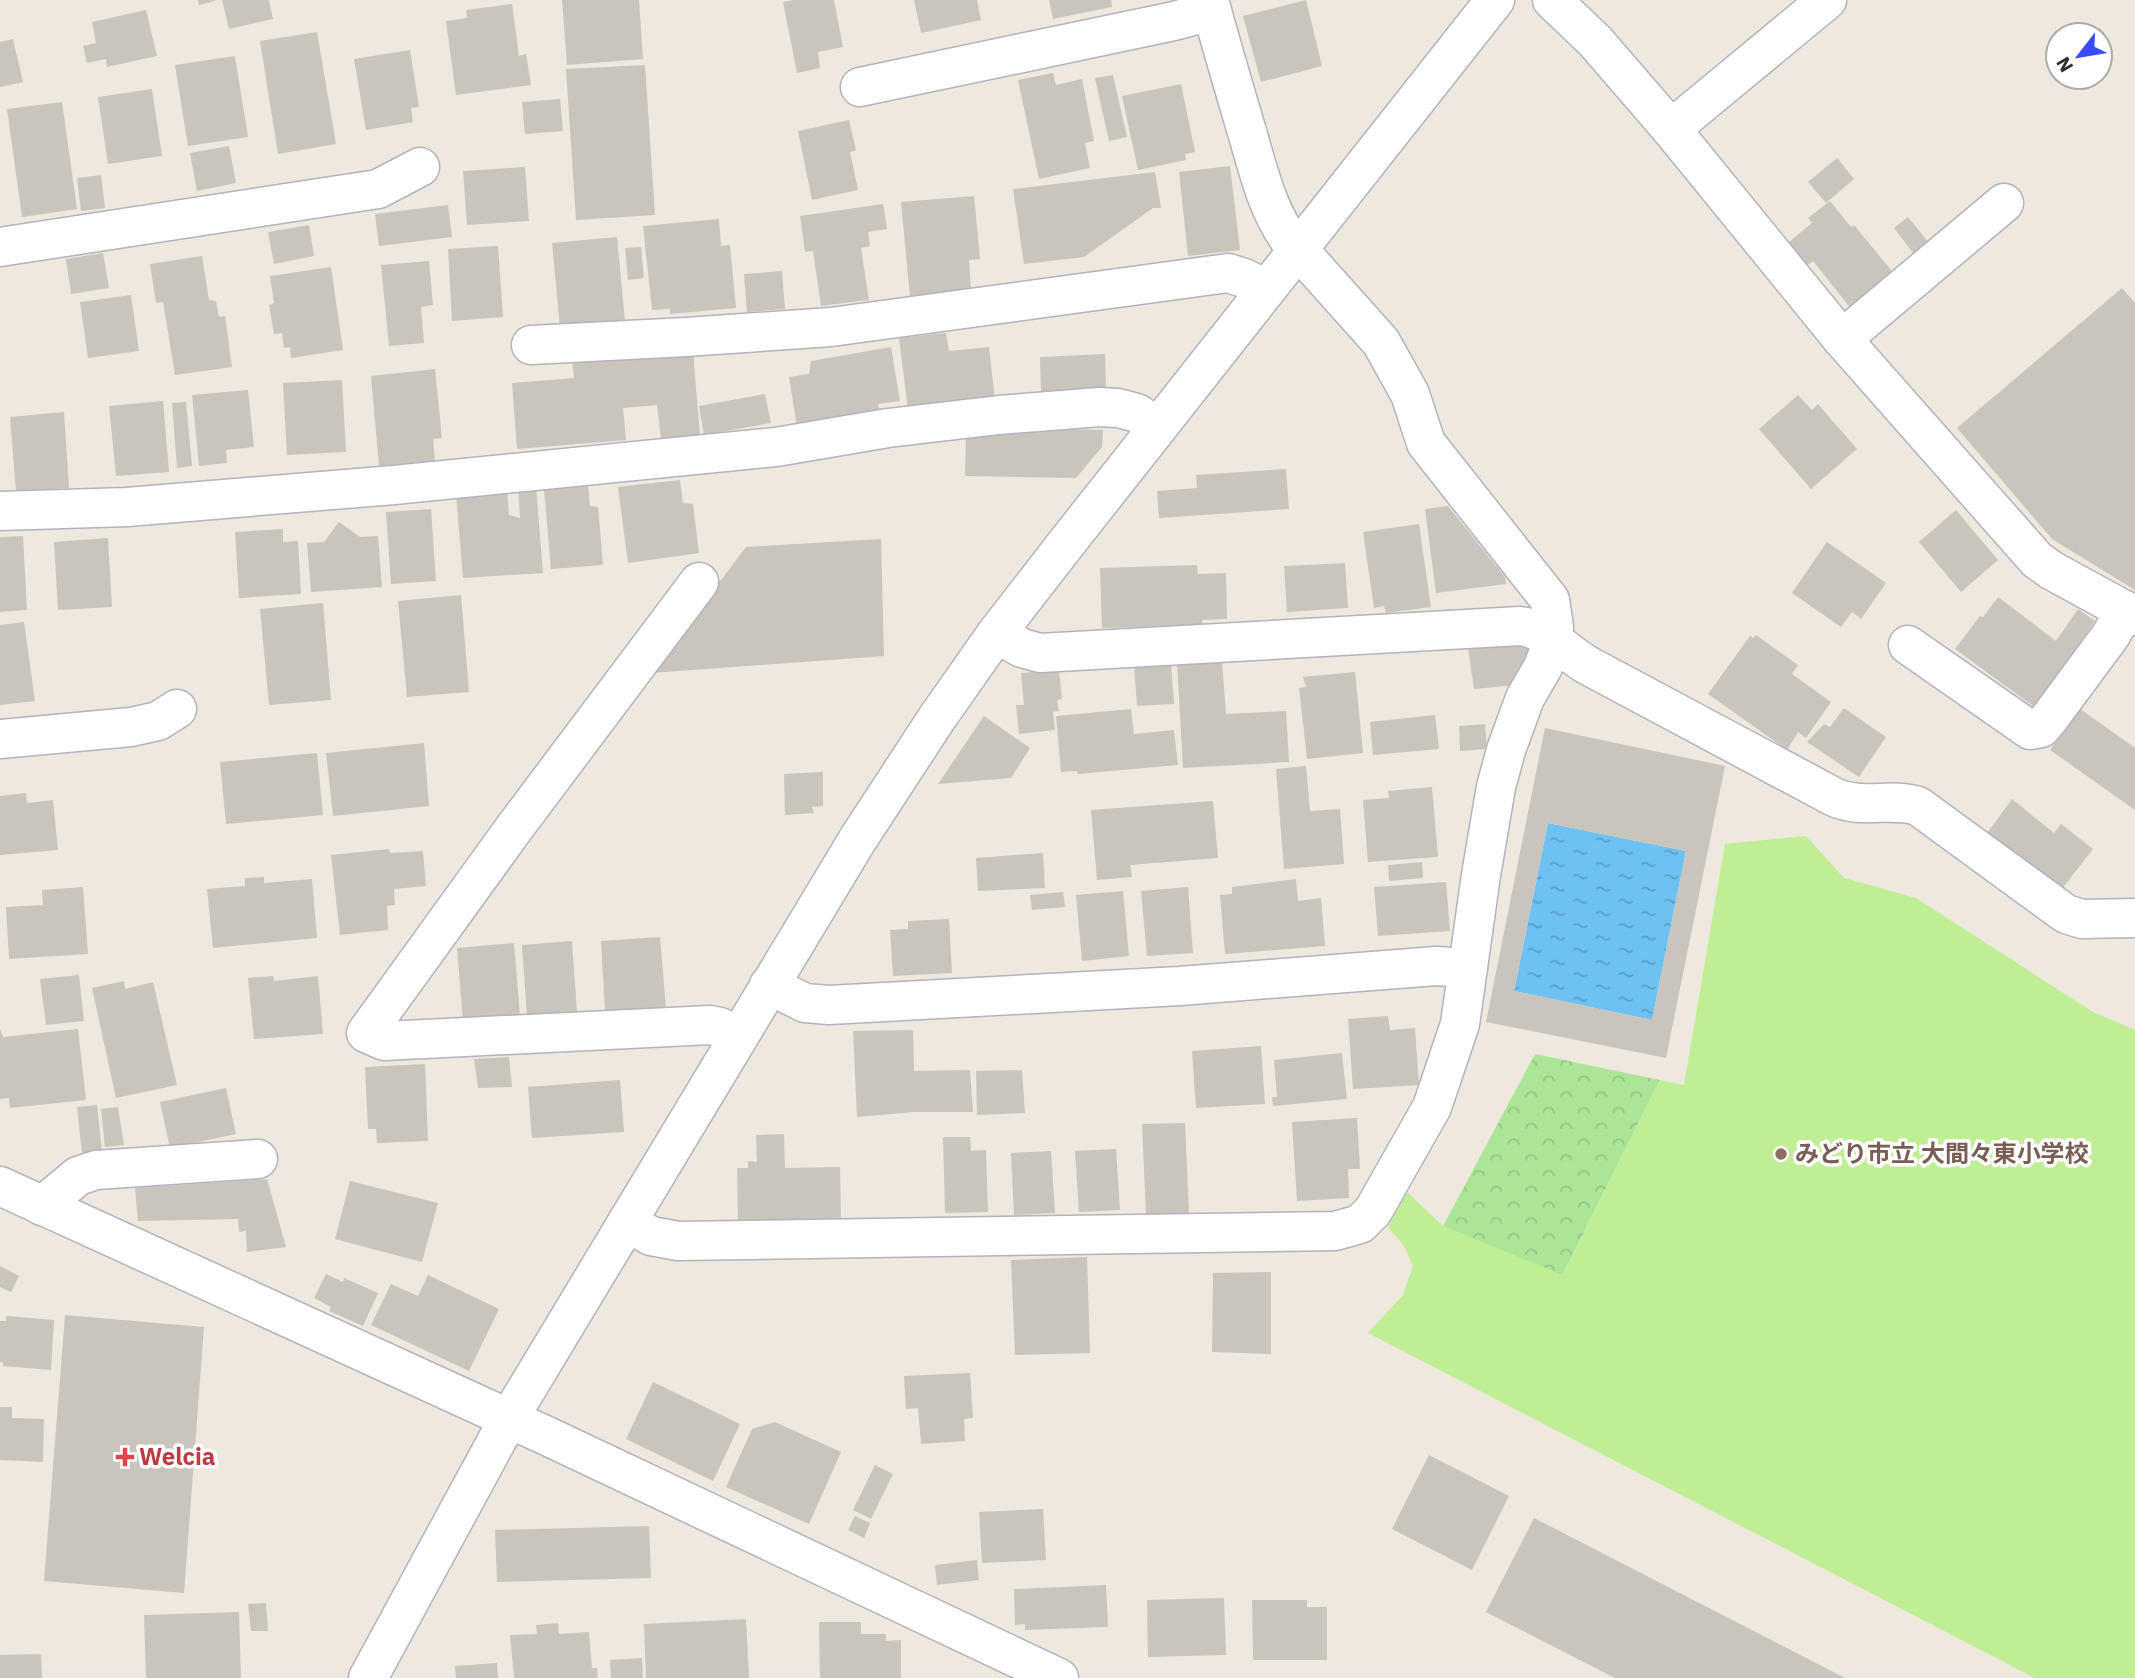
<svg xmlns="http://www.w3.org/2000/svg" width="2135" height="1678" viewBox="0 0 2135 1678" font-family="'IBM Plex Sans','Noto Sans JP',sans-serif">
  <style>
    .park { fill: url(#park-crowns) }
    .pitch { fill: #bfee94 }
    .water { fill: url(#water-ripples) }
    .building { fill: #c9c5bd; fill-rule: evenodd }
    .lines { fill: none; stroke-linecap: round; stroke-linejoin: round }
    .minor-casing { stroke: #b2b2c0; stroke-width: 41 }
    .minor { stroke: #fff; stroke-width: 38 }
    .education-dot { fill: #8d6e63; stroke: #fff; stroke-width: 2.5 }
    .health-dot { fill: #e0444e; stroke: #fff; stroke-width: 2.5 }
    .labels { text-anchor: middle; stroke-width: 7; stroke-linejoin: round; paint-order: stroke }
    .education-label { font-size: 24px; font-weight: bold; fill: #785e54; stroke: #fff; text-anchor: start }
    .health-label { font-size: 24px; font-weight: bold; fill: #be3a42; stroke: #fff; text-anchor: start }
  </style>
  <defs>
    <pattern id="park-crowns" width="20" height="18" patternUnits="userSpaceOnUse" patternTransform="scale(1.75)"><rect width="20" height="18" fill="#abe698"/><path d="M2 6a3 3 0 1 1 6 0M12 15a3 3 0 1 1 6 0" fill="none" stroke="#93c583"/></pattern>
    <pattern id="water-ripples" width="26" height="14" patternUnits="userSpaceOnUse" patternTransform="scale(1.75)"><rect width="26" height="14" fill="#6dc2f3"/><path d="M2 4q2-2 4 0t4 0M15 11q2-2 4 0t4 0" fill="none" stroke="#5a9ec5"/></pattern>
  </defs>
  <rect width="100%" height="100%" fill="#eee8de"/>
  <!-- park -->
  <polygon class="park" points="1535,1054 1660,1080 1562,1276 1443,1226"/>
  <!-- pitch -->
  <polygon class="pitch" points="1806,836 1844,878 1916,898 2093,1012 2135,1030 2135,1678 2035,1678 1368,1333 1403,1295 1413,1266 1404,1246 1388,1227 1407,1192 1443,1226 1563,1275 1660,1080 1684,1085 1725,844"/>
  <!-- water -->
  <polygon class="water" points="1548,823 1686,851 1652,1020 1514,991"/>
  <!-- building -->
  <g class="building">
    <polygon points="198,0 215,0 215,1 199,5"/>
    <polygon points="222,0 269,0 273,19 229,29"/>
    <polygon points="562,0 639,0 643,59 567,65"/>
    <polygon points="794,0 834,0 843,47 818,52 820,68 797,73 783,2"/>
    <polygon points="914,0 977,0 981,20 921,33"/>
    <polygon points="1049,0 1111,0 1112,7 1053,19"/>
    <polygon points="1306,0 1322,66 1261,82 1243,16"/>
    <polygon points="512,4 519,56 526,54 531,85 456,95 446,21 467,18 466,10"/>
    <polygon points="146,10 157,56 107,67 106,59 87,63 83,46 96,43 92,22"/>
    <polygon points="317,32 336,144 278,154 260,41"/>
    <polygon points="13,39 23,82 0,87 0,42"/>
    <polygon points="410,50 419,107 411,108 413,122 366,130 354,59"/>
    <polygon points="235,56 248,137 188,146 175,65"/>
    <polygon points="645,65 655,215 576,220 566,69"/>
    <polygon points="1053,73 1056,85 1082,79 1094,141 1085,143 1090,168 1039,179 1018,80"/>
    <polygon points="1113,75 1127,137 1109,141 1095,78"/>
    <polygon points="1181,84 1195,152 1185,154 1186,160 1138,170 1122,96"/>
    <polygon points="152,89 162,156 108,164 98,97"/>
    <polygon points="560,99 563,131 525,134 522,102"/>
    <polygon points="62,102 77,209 22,217 7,109"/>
    <polygon points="849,120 856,150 850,152 858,190 812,200 798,131"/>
    <polygon points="229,146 236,183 197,191 190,153"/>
    <polygon points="1837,158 1854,179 1826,203 1808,182"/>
    <polygon points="1230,166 1240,250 1188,256 1179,172"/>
    <polygon points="525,167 529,221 467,225 463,171"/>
    <polygon points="1155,172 1161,208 1153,208 1084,257 1024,264 1013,189"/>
    <polygon points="101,175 105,208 81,211 77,178"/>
    <polygon points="974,196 980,259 969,260 971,290 910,296 901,202"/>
    <polygon points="1830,201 1851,227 1854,225 1895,275 1852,310 1813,261 1808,265 1789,242 1812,223 1808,218"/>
    <polygon points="883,204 887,229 868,232 870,246 861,248 869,300 821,306 813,251 805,252 800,216"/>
    <polygon points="448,205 452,237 379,246 375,214"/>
    <polygon points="1908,217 1928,242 1914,254 1894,228"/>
    <polygon points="719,219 721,246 730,245 736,308 670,314 670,309 652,310 643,226"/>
    <polygon points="309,225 314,256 274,264 268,232"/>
    <polygon points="617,237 625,321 560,327 552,243"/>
    <polygon points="498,246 503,317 452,321 448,249"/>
    <polygon points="641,247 644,278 628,280 625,248"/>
    <polygon points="103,253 109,288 71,294 66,259"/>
    <polygon points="202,256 209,300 216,301 219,317 225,316 232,367 175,375 163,302 156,303 150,264"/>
    <polygon points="429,261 433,305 421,307 424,343 389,346 381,265"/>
    <polygon points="331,267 343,350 291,358 290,347 284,348 282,333 274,334 269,305 274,303 270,276"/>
    <polygon points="782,271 785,309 747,312 744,274"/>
    <polygon points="2122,288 2135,303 2135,590 2052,539 1957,428"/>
    <polygon points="131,295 139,351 88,358 80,302"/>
    <polygon points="946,333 949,351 989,347 995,400 908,410 899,338"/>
    <polygon points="891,347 900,401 878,404 880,413 797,427 789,377 809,374 811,361"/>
    <polygon points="693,351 700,436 661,439 657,405 623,408 626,440 517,449 512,383 574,378 572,359"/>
    <polygon points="1105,354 1106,391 1041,393 1040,357"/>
    <polygon points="435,369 442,438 433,439 435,461 379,466 371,376"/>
    <polygon points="342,380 346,452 287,455 283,383"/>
    <polygon points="248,390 254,447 226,450 227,463 199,466 192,395"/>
    <polygon points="765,394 771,423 704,435 699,406"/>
    <polygon points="1798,395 1812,410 1818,404 1857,449 1811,489 1759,429"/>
    <polygon points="163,401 169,472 116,476 109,406"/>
    <polygon points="186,402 192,466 177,468 172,403"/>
    <polygon points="64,412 69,488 16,491 10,417"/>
    <polygon points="990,427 1103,430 1102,447 1076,478 965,476 966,434"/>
    <polygon points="1286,469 1289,509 1159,518 1157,491 1197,488 1196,475"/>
    <polygon points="680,480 683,503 693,504 699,553 628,563 618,487"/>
    <polygon points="536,486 543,573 463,578 456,494 507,490 509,515 520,518 518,487"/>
    <polygon points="588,486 590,506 598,507 603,565 551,569 544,489"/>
    <polygon points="1448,506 1505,577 1506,584 1436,593 1425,509"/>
    <polygon points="431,509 436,581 391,584 386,512"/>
    <polygon points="1956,510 1998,560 1961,592 1919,542"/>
    <polygon points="339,522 360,537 378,536 382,587 311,592 307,543 324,542"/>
    <polygon points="1419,524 1431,607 1386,613 1384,606 1374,608 1363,532"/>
    <polygon points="283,529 283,542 298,541 301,594 239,598 235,532"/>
    <polygon points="23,536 27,610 0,612 0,537"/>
    <polygon points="108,538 112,607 58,610 54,542"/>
    <polygon points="881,539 884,656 651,673 746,547"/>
    <polygon points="1827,542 1886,583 1861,619 1852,612 1841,627 1792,593"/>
    <polygon points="1345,563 1348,608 1287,612 1284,566"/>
    <polygon points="1197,565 1198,574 1226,573 1227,619 1202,620 1203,625 1102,628 1100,568"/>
    <polygon points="461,595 469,692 407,697 398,601"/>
    <polygon points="1998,597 2056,641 2078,609 2095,621 2038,704 2033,706 1955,649 1980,616 1983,617"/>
    <polygon points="323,603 331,700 269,705 260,609"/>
    <polygon points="24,622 35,701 0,705 0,625"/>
    <polygon points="1756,635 1798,665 1792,674 1831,702 1806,738 1798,732 1787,750 1708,694 1750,636 1753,638"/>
    <polygon points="1525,637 1533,650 1516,685 1474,689 1467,641"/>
    <polygon points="1222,661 1226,714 1286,711 1289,762 1183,768 1177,663"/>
    <polygon points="1171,663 1174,704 1137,706 1134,666"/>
    <polygon points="1059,670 1062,699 1057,700 1059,711 1053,712 1055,730 1019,734 1016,705 1024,705 1021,673"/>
    <polygon points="1355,672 1363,753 1307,759 1299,688 1306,687 1303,677"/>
    <polygon points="1844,708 1886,737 1859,777 1807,742 1824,724 1830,727"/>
    <polygon points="2079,708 2135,748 2135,810 2050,750"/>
    <polygon points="1131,709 1134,734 1174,730 1178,765 1078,774 1077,771 1061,772 1056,716"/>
    <polygon points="1435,715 1439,749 1373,755 1370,722"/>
    <polygon points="984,716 1030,748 1011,778 938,784"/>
    <polygon points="1485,724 1487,749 1460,751 1459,726"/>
    <path d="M1545,728L1725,766L1666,1058L1486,1022ZM1548,823L1686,851L1652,1020L1514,991Z"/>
    <polygon points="424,743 429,806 333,816 326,753"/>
    <polygon points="317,753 323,815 226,824 220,762"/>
    <polygon points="1306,766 1310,811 1340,809 1344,864 1284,869 1276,769"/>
    <polygon points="823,772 823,806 812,807 814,813 785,815 784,774"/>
    <polygon points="1432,787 1438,857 1368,862 1363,800 1389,798 1388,791"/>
    <polygon points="26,793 27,803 53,800 58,850 0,855 0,796"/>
    <polygon points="2012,799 2054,833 2061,824 2093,849 2061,890 1987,833"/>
    <polygon points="1213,801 1218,858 1130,865 1132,877 1097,880 1091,810"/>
    <polygon points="389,849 390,853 423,851 426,886 394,889 395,905 387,906 388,930 340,935 331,855"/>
    <polygon points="1043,853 1045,888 978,891 976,858"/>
    <polygon points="1422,862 1423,878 1389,881 1388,865"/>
    <polygon points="264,877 264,883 312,879 317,938 213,948 207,889 245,886 245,878"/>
    <polygon points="1296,879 1298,901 1321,898 1325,946 1225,954 1220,895 1232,894 1232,887"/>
    <polygon points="1446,882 1450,931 1378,936 1374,887"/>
    <polygon points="83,887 88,954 9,959 6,907 43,905 42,890"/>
    <polygon points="1188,887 1193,953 1147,956 1141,891"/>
    <polygon points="1123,891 1129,956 1082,961 1076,895"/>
    <polygon points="1063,892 1065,907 1032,910 1030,895"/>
    <polygon points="949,919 952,973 893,976 890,930 908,929 908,921"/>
    <polygon points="660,937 666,1008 605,1011 601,941"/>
    <polygon points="572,941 577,1012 527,1016 522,945"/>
    <polygon points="514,943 520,1016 463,1021 457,948"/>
    <polygon points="79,975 84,1021 46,1025 40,979"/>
    <polygon points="273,976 274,981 318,976 323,1034 254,1039 248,978"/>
    <polygon points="124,981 125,989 153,982 177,1085 116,1098 92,988"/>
    <polygon points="1388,1016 1390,1030 1415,1028 1419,1085 1353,1089 1348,1019"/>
    <polygon points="0,1029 3,1037 78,1029 86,1100 10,1108 9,1098 0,1099"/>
    <polygon points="913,1030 914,1071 970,1070 973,1112 915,1112 857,1117 853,1031"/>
    <polygon points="1261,1046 1265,1104 1196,1108 1192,1051"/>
    <polygon points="1342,1053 1347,1099 1273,1106 1272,1097 1277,1097 1274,1060"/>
    <polygon points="509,1057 512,1087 478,1088 474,1059"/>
    <polygon points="425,1064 428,1141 377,1143 376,1129 368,1129 365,1067"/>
    <polygon points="1022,1070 1025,1113 977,1115 976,1071"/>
    <polygon points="620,1080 624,1132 532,1138 528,1087"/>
    <polygon points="226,1088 236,1134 170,1148 160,1102"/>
    <polygon points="97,1105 102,1151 82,1153 77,1107"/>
    <polygon points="118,1107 124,1145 105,1147 101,1109"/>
    <polygon points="1357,1118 1360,1169 1348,1169 1349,1198 1297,1201 1292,1122"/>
    <polygon points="1185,1123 1189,1213 1146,1215 1142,1124"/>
    <polygon points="784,1134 785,1168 840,1167 841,1219 738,1221 737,1168 748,1168 748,1161 757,1162 756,1135"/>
    <polygon points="943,1137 970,1137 971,1151 986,1150 988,1212 945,1213"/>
    <polygon points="1116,1149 1120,1210 1079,1212 1075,1151"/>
    <polygon points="1051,1151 1055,1213 1014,1215 1011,1153"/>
    <polygon points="267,1179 286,1247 247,1252 246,1231 239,1232 238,1219 138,1221 135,1188"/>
    <polygon points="350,1181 438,1203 422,1262 335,1239"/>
    <polygon points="1087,1257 1090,1353 1015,1355 1011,1260"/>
    <polygon points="0,1266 19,1276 11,1292 0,1287"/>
    <polygon points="1271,1272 1271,1354 1212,1352 1213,1273"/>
    <polygon points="326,1274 343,1282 344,1278 378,1293 363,1326 329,1311 331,1307 314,1298"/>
    <polygon points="428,1275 499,1309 469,1371 371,1325 391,1284 418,1296"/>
    <polygon points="65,1315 204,1327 184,1593 44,1581"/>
    <polygon points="6,1316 54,1320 51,1370 3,1366 3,1362 0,1362 0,1321 6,1321"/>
    <polygon points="970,1373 973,1418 964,1419 965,1441 921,1444 918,1408 906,1409 904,1376"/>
    <polygon points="653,1382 740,1424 713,1481 626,1439"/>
    <polygon points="0,1407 12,1407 12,1418 44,1419 43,1462 0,1460"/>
    <polygon points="775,1422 841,1452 809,1524 726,1487 752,1429"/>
    <polygon points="1429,1455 1509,1496 1472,1570 1392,1529"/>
    <polygon points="875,1465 893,1474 871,1519 853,1510"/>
    <polygon points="1043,1509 1046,1560 982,1563 979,1512"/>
    <polygon points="855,1516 870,1523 864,1538 848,1530"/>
    <polygon points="1534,1518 1845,1678 1615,1678 1486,1612"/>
    <polygon points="649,1526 651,1578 497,1582 495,1530"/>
    <polygon points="977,1560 979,1580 937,1585 935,1565"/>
    <polygon points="1106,1585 1108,1627 1025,1630 1025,1624 1015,1625 1014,1589"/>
    <polygon points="1224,1598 1226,1655 1148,1657 1147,1600"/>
    <polygon points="1252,1600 1307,1600 1307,1607 1327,1607 1327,1660 1253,1660"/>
    <polygon points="266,1603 268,1631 251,1631 248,1604"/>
    <polygon points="239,1612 241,1678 146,1678 144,1615"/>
    <polygon points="746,1619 749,1678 646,1678 644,1624"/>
    <polygon points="819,1622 861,1622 861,1634 886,1634 886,1641 901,1640 901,1678 820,1678"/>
    <polygon points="558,1623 559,1634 589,1632 592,1668 597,1668 598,1678 514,1678 510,1635 537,1634 536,1625"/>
    <polygon points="41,1654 42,1678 0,1678 0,1655"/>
    <polygon points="642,1658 643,1678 611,1678 610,1660"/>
    <polygon points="497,1663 498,1678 456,1678 455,1666"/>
  </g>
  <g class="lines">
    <defs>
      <g id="minor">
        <polyline points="1552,0 1595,41 1671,129 1842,339 2037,560 2051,570 2135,616"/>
        <polyline points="860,87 1174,21 1212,11"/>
        <polyline points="1671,129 1827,0"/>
        <polyline points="0,247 378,189 420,167"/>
        <polyline points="1842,339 2004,203"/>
        <polyline points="531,345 686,337 831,327 1228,273 1244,278 1266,289"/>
        <polyline points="0,511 127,507 394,485 776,447 888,428 999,415 1100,407 1118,408 1137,413 1157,427"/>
        <polyline points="699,582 515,827 366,1033 384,1041 710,1025 720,1027 738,1038"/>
        <path d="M996,634L1022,648L1040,653L1520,626C1546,629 1565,652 1587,665L1834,797C1862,810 1890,797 1918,806L2066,914L2082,919L2135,918"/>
        <polyline points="1908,645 2030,730 2041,728 2048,720 2111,635 2125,610"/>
        <polyline points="0,739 131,727 158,721 177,709"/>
        <polyline points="769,985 805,1003 829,1005 1180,986 1436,966 1468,968"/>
        <polyline points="0,1186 547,1436 1059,1678"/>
        <polyline points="42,1206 78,1176 96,1170 258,1159"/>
        <path d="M627,1222L651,1236L678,1241L1335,1231L1360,1224L1373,1211L1432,1107L1460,1024L1481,875L1496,787L1506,750L1525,698L1543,667L1553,640L1554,627L1550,600L1426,443L1410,394L1381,342L1288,238C1266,206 1258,169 1247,132C1234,88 1221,44 1209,0"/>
        <polyline points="368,1678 508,1420 858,839 937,718 996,634 1065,545 1495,0"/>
      </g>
    </defs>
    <!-- minor casing -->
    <use href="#minor" class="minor-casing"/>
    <!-- minor -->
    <use href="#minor" class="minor"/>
  </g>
  <!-- markers -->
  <circle class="education-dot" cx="1781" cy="1154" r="7"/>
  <path class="health-dot" d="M121.5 1446.5h7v7h7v7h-7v7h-7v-7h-7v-7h7z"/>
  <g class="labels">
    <!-- education labels -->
    <g class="education-label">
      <text x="1795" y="1162">みどり市立 大間々東小学校</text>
    </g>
    <!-- health labels -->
    <g class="health-label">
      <text x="139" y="1465">Welcia</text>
    </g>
  </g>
  <!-- north arrow -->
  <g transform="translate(2079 56) rotate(239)"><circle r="33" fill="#ffffff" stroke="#ababab" stroke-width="2"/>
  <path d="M0-5L12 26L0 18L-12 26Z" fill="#394bff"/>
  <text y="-10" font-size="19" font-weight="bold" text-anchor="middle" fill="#2c2c2c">N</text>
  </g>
</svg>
